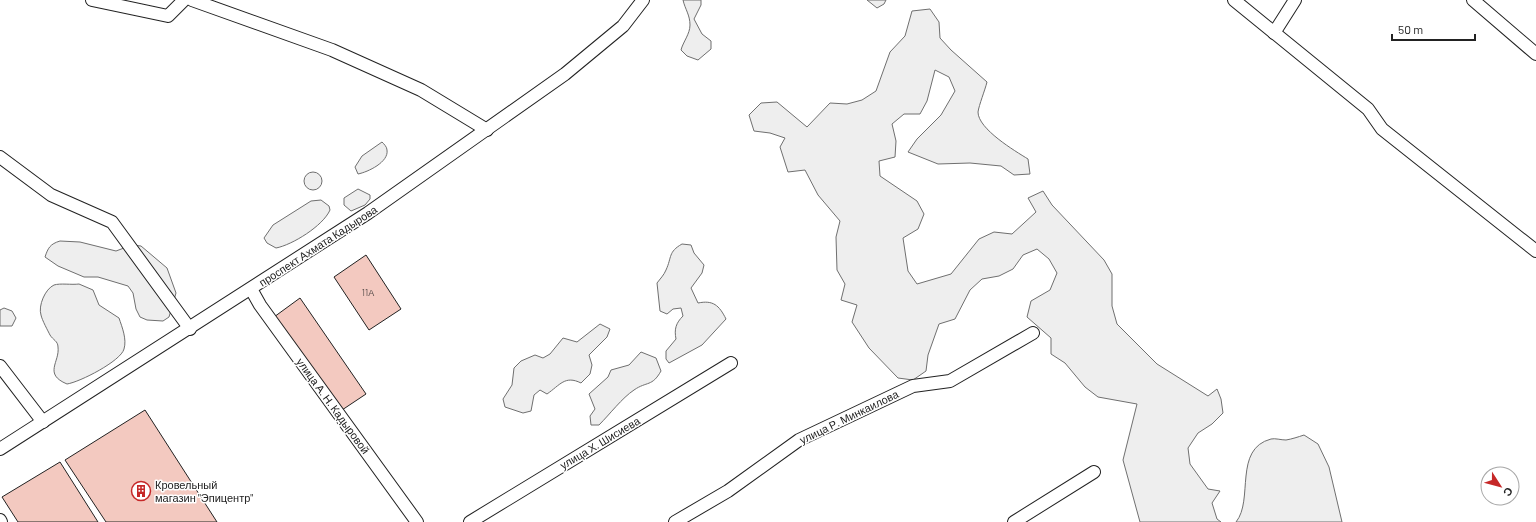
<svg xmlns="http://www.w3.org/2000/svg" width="1536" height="522" viewBox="0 0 1536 522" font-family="Barlow,sans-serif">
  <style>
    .green { fill: #eee; stroke: #6f6f6f }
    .building { fill: #f3c9c0; stroke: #222 }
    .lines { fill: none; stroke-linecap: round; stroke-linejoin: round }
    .minor-casing { stroke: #222; stroke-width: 14 }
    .minor { stroke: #fff; stroke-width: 12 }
    .labels { text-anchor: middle; stroke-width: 3; stroke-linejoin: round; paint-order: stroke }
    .number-label { font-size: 9px; fill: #564c4a }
    .street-label { font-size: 11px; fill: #222; stroke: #fff }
    .poi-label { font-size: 11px; fill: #222; stroke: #fff; text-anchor: start }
  </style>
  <rect width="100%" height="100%" fill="#fff"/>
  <!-- green -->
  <g class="green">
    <path d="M683,0H701V5L694,19L702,34L711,41V49L698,60L687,56L681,50C683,42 690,34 690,25C690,15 685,9 683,0Z"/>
    <polygon points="867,0 886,0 884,4 877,8"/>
    <path d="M930,9L939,22L940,38L951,50L987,82C985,90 979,105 978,112C978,129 1015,151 1028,159L1030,174L1014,175L1001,166L970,163L938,164L908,152L917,139L941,115L955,91L949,77L935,70L927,101L920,114H904L892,124L896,141L895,157L879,161L880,176L917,201L924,214L918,229L903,238L908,271L917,284L951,274L979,239L994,232L1012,234L1036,212L1028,198L1043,191L1052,205L1104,260L1112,274V306L1117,324L1157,364L1208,396L1217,389L1221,399L1223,413L1212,424L1198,433L1188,448L1190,464L1208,489L1220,491L1212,503L1217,519L1221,522H1140L1123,460L1137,404L1098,397L1085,387L1065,363L1051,354V338L1027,317L1031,301L1050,290L1057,273L1049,259L1037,249L1023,255L1013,269L999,276L982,279L970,290L955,319L939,324L928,355L926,371L913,380L898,378L869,348L852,322L857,305L841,300L845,284L837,270L836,237L840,221L818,195L805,170L788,172L780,147L785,138L770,133L754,131L749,115L761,103L777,102L807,127L830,103L847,104L862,100L876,91L890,52L905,36L912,11Z"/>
    <path d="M382,142C384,144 387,147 387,150C389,162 368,172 358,174L355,167L362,156Z"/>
    <circle cx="313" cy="181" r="9"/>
    <polygon points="358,189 370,195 370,199 365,205 351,211 344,205 344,198"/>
    <path d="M321,200L329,206L330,210C323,226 292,245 276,248L267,243L264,238L273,225L311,201Z"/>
    <path d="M60,241L80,242L116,251L132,245L141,246L167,268L176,293L169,317L163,321L147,320L140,317L136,309L133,293L128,286L98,277H84L58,266L45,257C48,248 50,244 60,241Z"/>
    <path d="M682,244L691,245L694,253L704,265L702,273L691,288L698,303C713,300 719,305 726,319L702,345L669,363L666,359V351L676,339C674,329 676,323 683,316L681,308L673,309L667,314L660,311L657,283C660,279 664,275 666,270C672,257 668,252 682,244Z"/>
    <path d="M79,284L93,290L99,305L119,318C122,327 127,339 124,349C121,361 80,382 67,384C43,374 60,362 58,347C58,341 53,340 50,335C48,331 42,320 41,315C38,306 45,289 54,285C60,283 72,285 79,284Z"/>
    <polygon points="4,308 12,311 16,318 12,326 0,326 0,310"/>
    <path d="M600,324L610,329L607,337L589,355L592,365L590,374L581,383C565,375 560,385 547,394L540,390L534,395L531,411L523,413L505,407L503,399L512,385L514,368L521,361L535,355L543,358L550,354L563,338L577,342Z"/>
    <path d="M641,352L656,358L661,371C652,387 647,381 634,390C622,398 610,414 599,425H591L590,416L595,409L589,394L608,377L611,370L629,365Z"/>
    <path d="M1304,435L1318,444L1329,467L1342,522H1236C1254,500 1233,449 1271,439C1275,438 1281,440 1286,440C1292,439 1298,437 1304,435Z"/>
  </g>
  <!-- building -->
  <g class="building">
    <polygon points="366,255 401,309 369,330 334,277"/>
    <polygon points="300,298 366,394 342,410 274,317"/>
    <polygon points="145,410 217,522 106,522 65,460"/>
    <polygon points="60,462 98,522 18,522 2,497"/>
  </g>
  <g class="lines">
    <defs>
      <g id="minor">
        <polyline points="92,0 168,16 184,0"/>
        <polyline points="192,0 332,50 421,90 487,130"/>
        <polyline points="1234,0 1368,109 1382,129 1536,251"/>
        <polyline points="1473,0 1536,54"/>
        <polyline points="1274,33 1295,0"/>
        <polyline points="0,157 51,195 112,222 190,329"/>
        <polyline points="251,289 260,305 417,522"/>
        <polyline points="0,366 43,422"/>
        <polyline points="0,449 368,213 565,74 623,26 643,0"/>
        <polyline points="0,520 1,522"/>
        <polyline points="470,522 731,363"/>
        <polyline points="675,522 728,491 799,440 913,386 950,381 1033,333"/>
        <polyline points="1014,522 1094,472"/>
      </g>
    </defs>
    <!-- minor casing -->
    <use href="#minor" class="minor-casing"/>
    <!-- minor -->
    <use href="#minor" class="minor"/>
  </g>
  <!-- icons -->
  <defs>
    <symbol id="building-ring" viewBox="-11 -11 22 22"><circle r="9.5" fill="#fff" stroke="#c62828" stroke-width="1.5"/><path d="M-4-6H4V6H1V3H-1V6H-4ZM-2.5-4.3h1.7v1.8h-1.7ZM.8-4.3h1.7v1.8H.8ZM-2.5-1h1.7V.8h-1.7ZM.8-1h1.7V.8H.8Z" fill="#c62828"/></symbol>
  </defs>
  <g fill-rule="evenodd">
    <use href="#building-ring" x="130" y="480" width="22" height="22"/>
  </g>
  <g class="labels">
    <!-- number labels -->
    <g class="number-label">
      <text x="368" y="296">11А</text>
    </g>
    <!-- street labels -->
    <g class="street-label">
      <text transform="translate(318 246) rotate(-33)" y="4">проспект Ахмата Кадырова</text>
      <text transform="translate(333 406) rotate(54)" y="4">улица А. Н. Кадыровой</text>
      <text transform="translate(849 417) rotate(-26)" y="4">улица Р. Минкаилова</text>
      <text transform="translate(600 443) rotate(-31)" y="4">улица Х. Шисиева</text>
    </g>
    <!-- poi labels -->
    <g class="poi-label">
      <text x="155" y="489">Кровельный<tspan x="155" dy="13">магазин "Эпицентр"</tspan></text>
    </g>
  </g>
  <!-- north arrow -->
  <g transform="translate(1500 486) rotate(126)"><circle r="19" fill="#ffffff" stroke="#a7a7a7"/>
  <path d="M0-3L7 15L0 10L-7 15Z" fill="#c62828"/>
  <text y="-6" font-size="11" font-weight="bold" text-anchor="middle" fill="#222222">С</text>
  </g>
  <!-- scale -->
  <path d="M1392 34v6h83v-6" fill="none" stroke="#222222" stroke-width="2"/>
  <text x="1398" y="34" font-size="12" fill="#222222" stroke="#ffffff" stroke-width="3" paint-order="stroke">50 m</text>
</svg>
